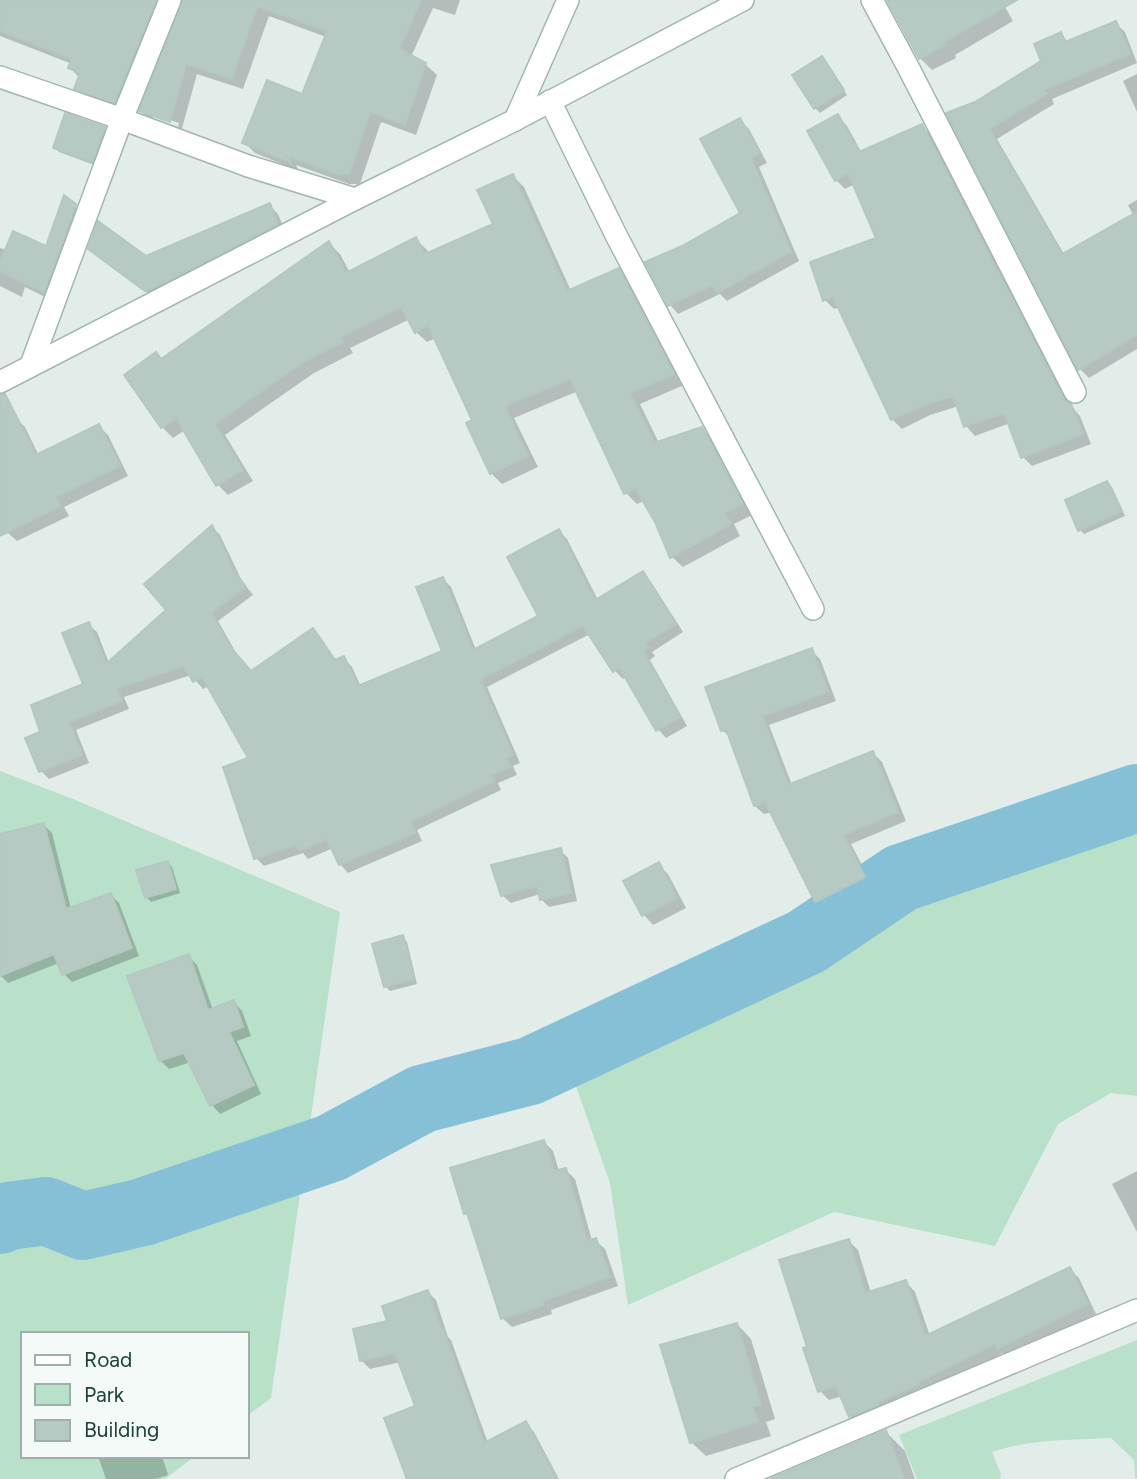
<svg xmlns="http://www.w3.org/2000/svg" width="1137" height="1479" viewBox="0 0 1137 1479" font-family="Figtree,sans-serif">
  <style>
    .green { fill: #b9e0c8 }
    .shadow { fill: #0003; fill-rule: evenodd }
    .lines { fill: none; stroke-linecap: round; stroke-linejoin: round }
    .river { stroke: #85c0d7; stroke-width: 68 }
    .building { fill: #b7c9c3; stroke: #b4c8c2; stroke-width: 2 }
    .street-casing { stroke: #a4b6b2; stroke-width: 24 }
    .street { stroke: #fff; stroke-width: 21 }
  </style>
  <rect width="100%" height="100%" fill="#e2edea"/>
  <!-- green -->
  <g class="green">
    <polygon points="0,771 73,799 340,912 271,1398 247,1416 247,1334 23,1334 23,1456 195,1456 165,1479 0,1479"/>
    <polygon points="1137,821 1137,1096 1111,1093 1058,1124 995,1246 834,1212 628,1305 610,1183 571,1072 1007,857"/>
    <path d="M1137,1340V1479L1135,1477L1134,1460L1111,1438C1072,1440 1030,1439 992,1452L1001,1474L1000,1479H917L899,1435Z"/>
  </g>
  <!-- shadow -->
  <g class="shadow">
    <polygon points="0,0 174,0 126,112 87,99 76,88 80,78 70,68 72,64 0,36"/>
    <path d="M185,0H460L455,15L433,8L411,57L425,64L437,75L416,135L381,122L360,184H349L296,165L299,171L255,153L244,142L303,97L326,37L269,16L243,89L197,74L181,132L152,122L141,111ZM153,114L179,123L178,127L153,118Z"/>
    <polygon points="889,0 1016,0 1005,7 1013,21 955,55 956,58 932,70 920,58"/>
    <polygon points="1115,23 1125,32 1137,63 1052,99 1054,104 997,139 1064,254 1137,268 1137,349 1089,378 1080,369 975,103 1043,61 1061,34 1069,43"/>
    <polygon points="822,58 847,95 820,113 815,108"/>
    <polygon points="1137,74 1137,112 1123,81"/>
    <polygon points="838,116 847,126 862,153 922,126 931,135 1071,406 1080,416 1091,444 1032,466 1023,457 1010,423 975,436 966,426 959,406 930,415 902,429 892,419 840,307 834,309 825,300 879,239 855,184 845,189 836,180"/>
    <polygon points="740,120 749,129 767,163 759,167 799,261 727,301 720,294 678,314 670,305 683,247 742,214"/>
    <polygon points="104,129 109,133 97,166 59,152 55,148"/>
    <polygon points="513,176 524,187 571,291 618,270 629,281 684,385 640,404 659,443 702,429 713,440 752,515 734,524 740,536 683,567 672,557 657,523 644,501 637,504 626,493 578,391 514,418 538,467 502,484 491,473 474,421 436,338 427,342 416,332 410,319 350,348 353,353 314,373 225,435 253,481 228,495 217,484 185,430 173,438 162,427 156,354 163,360 329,243 340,254 350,273 416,239 427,250 429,255 495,225"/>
    <polygon points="1137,200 1137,222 1128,205"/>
    <polygon points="269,205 278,214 286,233 155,298 99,257 90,248 146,258"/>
    <polygon points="75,206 86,217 55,302 25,287 22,297 0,286 0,248 7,250 47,248"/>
    <polygon points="16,418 25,427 39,456 99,426 108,435 128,476 64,507 69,516 17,541 0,526 0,426"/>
    <polygon points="1107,483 1112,487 1125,516 1084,534 1080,530"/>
    <polygon points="212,527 220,535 242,581 253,595 218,621 239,658 251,672 313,630 321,638 337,662 344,658 352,667 361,687 444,652 443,579 451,587 476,650 540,617 559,531 567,539 598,600 643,574 651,582 683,632 652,652 655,656 650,660 687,726 666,738 658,729 626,676 623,679 615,671 590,634 487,687 520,763 513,766 517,775 498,783 501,790 417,830 422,841 348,873 340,864 333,848 308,859 303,853 264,866 256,858 251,759 209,686 203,689 191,675 124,697 129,709 76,730 89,763 49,779 41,771 42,733 85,685 88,624 97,632 109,663 169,610"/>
    <polygon points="811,650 820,659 836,701 769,725 792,785 873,753 882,762 906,821 851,844 873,886 826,910 817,901 772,812 764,814 755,806 732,739 722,730"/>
    <polygon points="44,825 52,833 71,909 111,895 119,903 139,956 72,982 64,974 59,963 8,983 0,975 0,835"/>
    <polygon points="560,850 568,858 577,901 549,907 541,899 540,894 511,903 503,896 493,866"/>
    <polygon points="168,863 172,867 180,893 151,902 146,897"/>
    <polygon points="658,864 668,874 686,908 653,925 644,915"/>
    <polygon points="402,937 407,942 417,984 390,991 385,986"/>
    <polygon points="188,956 197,965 213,1010 234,1002 242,1011 251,1036 237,1041 261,1094 220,1114 212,1105 191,1062 169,1069 160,1060"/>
    <polygon points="544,1142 553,1151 559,1171 566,1170 575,1179 592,1241 595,1240 605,1249 618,1286 551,1310 552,1314 512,1327 502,1318 471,1218 466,1213"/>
    <polygon points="1137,1171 1137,1232 1112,1184"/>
    <polygon points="849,1241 858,1250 871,1293 906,1282 915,1292 930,1336 1070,1269 1079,1278 1096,1314 1008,1357 1003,1353 860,1425 850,1416 842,1396 829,1400 820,1391 809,1348"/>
    <polygon points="428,1292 436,1300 448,1337 451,1340 488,1443 525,1423 534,1432 559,1479 408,1479 417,1407 401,1362 370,1369 361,1360 389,1323"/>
    <polygon points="737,1324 751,1339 775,1419 766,1422 771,1436 706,1456 691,1442"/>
    <polygon points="886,1432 905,1451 915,1479 776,1479"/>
    <polygon points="98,1456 162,1456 168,1475 156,1479 106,1479"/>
  </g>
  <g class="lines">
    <!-- river -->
    <polyline class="river" points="0,1220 9,1216 46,1211 83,1226 143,1212 331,1148 422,1099 530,1071 806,942 901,878 1137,798"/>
  </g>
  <!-- building -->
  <g class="building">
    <polygon points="0,0 156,0 114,103 74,89 80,73 68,68 72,59 0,31"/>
    <polygon points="183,0 421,0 399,49 426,63 405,125 370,112 349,174 337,174 287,156 290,162 242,143 267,80 302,94 327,31 257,6 232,79 186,64 170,122 139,111"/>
    <polygon points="887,0 1017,0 944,42 945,45 919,59"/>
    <polygon points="1116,21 1130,54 1044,90 1047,94 989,129 1062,254 1137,212 1137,335 1078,370 946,113 975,102 1041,61 1034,44 1061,32 1065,42"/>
    <polygon points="822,56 844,90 814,109 792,75"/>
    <polygon points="65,113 105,127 92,162 53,148"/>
    <polygon points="838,114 859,152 922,124 1063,398 1071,404 1083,434 1021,458 1004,413 964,427 953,396 921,406 891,420 833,297 823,301 810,262 876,238 848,173 835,181 807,131"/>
    <polygon points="740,118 760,153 751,158 791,252 717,293 712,285 668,306 645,262 682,246 740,213 700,139"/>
    <polygon points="513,174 567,291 619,268 674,374 630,393 654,443 702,427 743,504 724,513 731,524 670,558 656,524 636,489 624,494 570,379 505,406 528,456 490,474 466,423 472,420 428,325 415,333 401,307 340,337 343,342 303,362 215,424 243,470 216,486 176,418 161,428 124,375 156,352 161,359 329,241 346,273 416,237 425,254 493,224 477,190"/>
    <polygon points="64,195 76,204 44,292 0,271 0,262 13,231 46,246"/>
    <polygon points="270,203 278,224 167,281 145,291 88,249 98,221 146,256"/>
    <polygon points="5,394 36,455 99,424 120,466 56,497 61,506 0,536 0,395"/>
    <polygon points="1107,481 1122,511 1078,531 1065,500"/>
    <polygon points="212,525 234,571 246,587 211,613 231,648 251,671 313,628 335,660 344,656 358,686 442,651 416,587 443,577 473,650 538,616 507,557 559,529 595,600 643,571 676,624 645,643 648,647 643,651 680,717 656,731 619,667 613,672 583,626 480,679 513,755 506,758 510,767 491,775 494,781 410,822 415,833 339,865 327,839 299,851 296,845 254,859 223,767 248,758 202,677 193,682 184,666 117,688 122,701 69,722 82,755 39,772 25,738 40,732 31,705 83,684 62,633 89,622 106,664 166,610 144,584"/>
    <polygon points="812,648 828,692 762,716 788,785 873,751 898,812 843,835 865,877 815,902 765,802 754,806 726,729 721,731 705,687"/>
    <polygon points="44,823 66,909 111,893 132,948 62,975 54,954 0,976 0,834"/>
    <polygon points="561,848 571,893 540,900 537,886 501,896 491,865"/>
    <polygon points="168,861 176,889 145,898 136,870"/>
    <polygon points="659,862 677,898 642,916 623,881"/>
    <polygon points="403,935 414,979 384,987 372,944"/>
    <polygon points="189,954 208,1010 234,1000 243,1027 229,1032 254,1085 210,1106 184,1053 159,1061 127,976"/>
    <polygon points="544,1140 554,1171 566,1168 587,1241 596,1238 610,1277 542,1301 544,1305 501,1319 467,1213 464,1214 450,1168"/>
    <polygon points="849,1239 865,1293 906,1280 925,1336 1070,1267 1088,1304 997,1349 995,1344 918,1382 919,1384 877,1402 878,1405 849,1417 836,1386 818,1392 803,1348 807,1347 779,1260"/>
    <polygon points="428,1290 441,1330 443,1329 484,1443 526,1421 557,1479 407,1479 384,1418 415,1406 395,1353 360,1361 353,1329 387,1321 382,1306"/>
    <polygon points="737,1323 761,1405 753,1407 758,1422 690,1443 660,1345"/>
    <polygon points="886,1430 904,1479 770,1479"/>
  </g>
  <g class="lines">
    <defs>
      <g id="street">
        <polyline points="872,0 907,65 1075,392"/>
        <polyline points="0,77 122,119 248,166 355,199"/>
        <polyline points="550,101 617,237 813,609"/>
        <polyline points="515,120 568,0"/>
        <polyline points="31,365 122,119 170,0"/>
        <polyline points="0,382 355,199 515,120 743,0"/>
        <polyline points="736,1479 1137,1310"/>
      </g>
    </defs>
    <!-- street casing -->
    <use href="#street" class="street-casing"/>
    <!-- street -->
    <use href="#street" class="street"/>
  </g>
  <!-- legend -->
  <rect x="21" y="1332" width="228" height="126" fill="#f3faf7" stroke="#9fb0ac" stroke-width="2"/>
  <rect x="35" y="1355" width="35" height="10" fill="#ffffff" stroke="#9fb0ac" stroke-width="2"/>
  <text x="84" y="1367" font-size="21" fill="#20403b">Road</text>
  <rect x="35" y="1384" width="35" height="21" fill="#b9e0c8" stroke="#9fb0ac" stroke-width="2"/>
  <text x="84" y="1402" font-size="21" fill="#20403b">Park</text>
  <rect x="35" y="1420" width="35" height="21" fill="#b7c9c3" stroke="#9fb0ac" stroke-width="2"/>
  <text x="84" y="1437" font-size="21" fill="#20403b">Building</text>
</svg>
